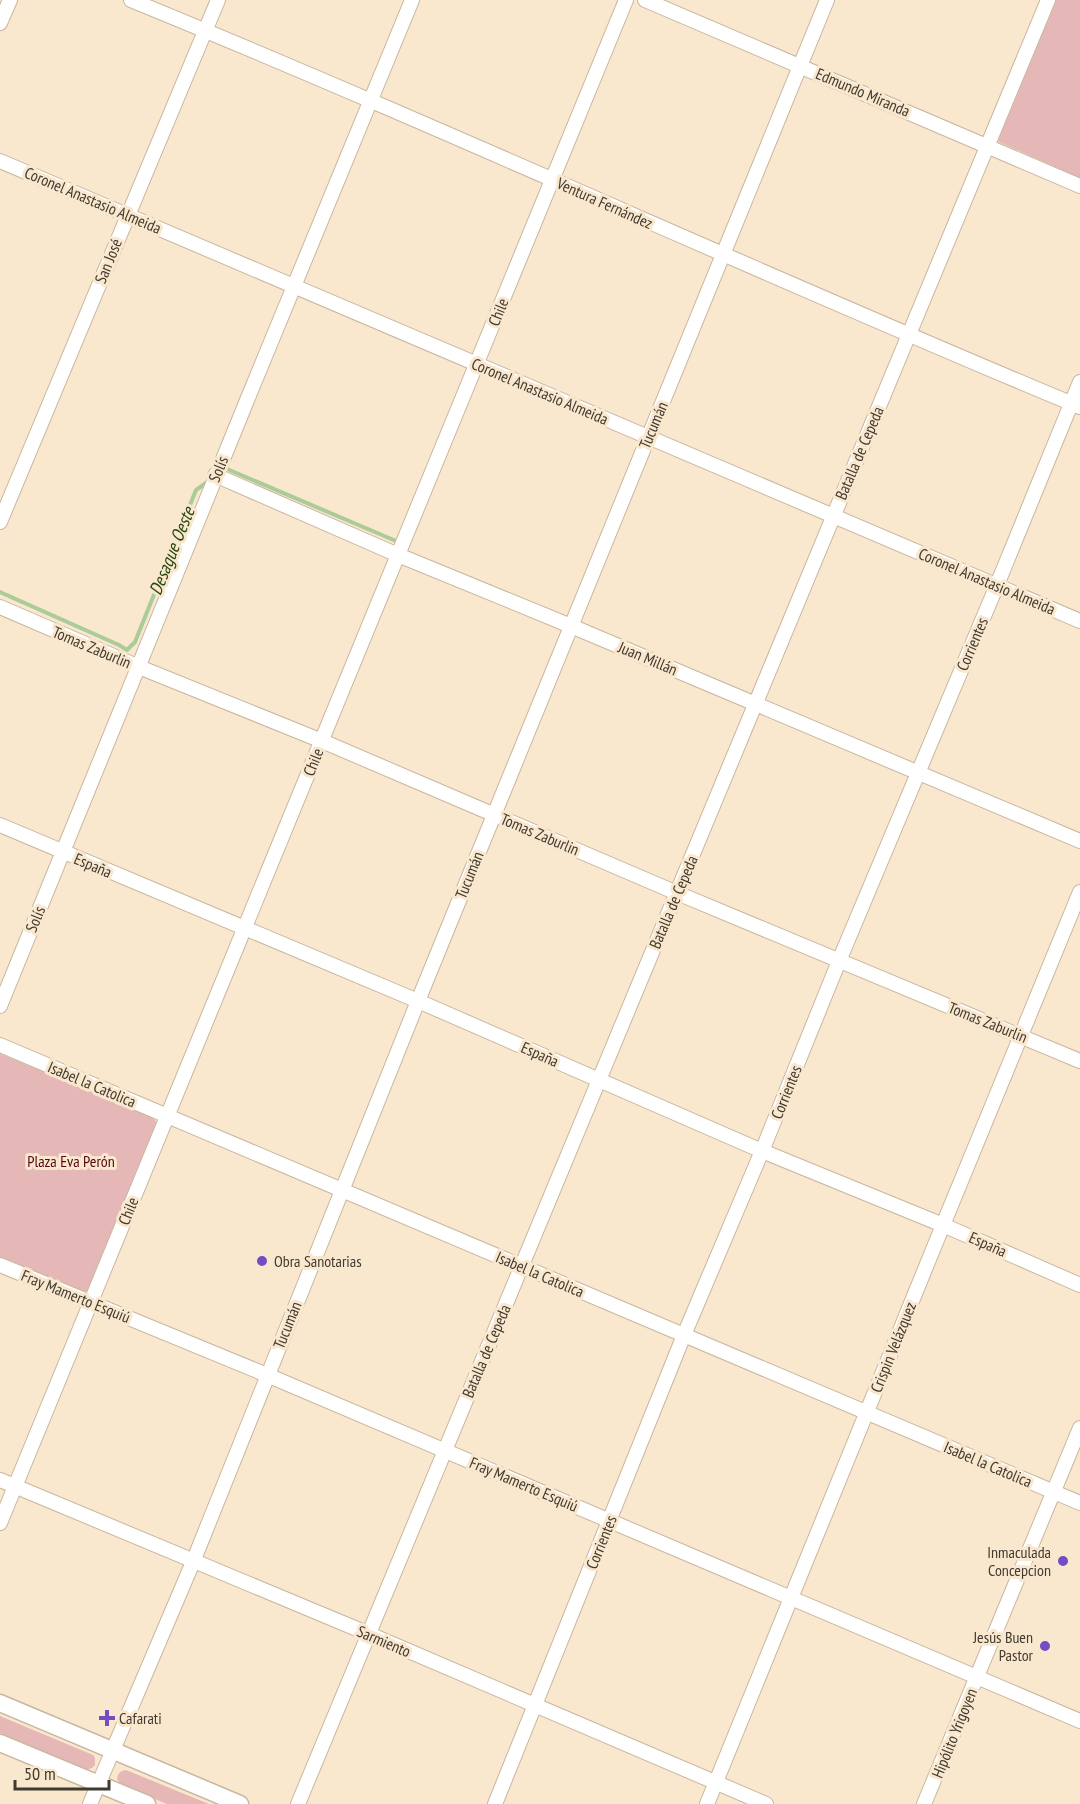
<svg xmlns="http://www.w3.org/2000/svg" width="1080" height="1804" viewBox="0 0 1080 1804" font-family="'PT Sans Narrow',sans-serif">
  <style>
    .green { fill: #e5b8b7 }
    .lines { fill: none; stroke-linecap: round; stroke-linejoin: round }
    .stream { stroke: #abcc98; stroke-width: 4 }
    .minor-casing { stroke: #c8b79f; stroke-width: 16 }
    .tertiary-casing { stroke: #c8b79f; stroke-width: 19 }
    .minor { stroke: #fff; stroke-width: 14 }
    .tertiary { stroke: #fff; stroke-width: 16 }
    .poi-dot { fill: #724dc6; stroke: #f9e7ce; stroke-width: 2 }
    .labels { text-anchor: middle; stroke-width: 6; stroke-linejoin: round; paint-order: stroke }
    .street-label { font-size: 16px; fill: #413a30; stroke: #f9e7ce }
    .park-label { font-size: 16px; fill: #560614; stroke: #f9e7ce }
    .poi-label { font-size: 16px; fill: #413a30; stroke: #f9e7ce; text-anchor: start }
    .water-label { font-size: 18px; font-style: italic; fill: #284610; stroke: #f9e7ce }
  </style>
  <rect width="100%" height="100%" fill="#f9e7ce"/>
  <!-- green -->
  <g class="green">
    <polygon points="1056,0 1080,0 1080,178 999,142 998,140"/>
    <polygon points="0,1054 149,1115 157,1122 159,1127 91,1290 82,1293 0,1259"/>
    <polygon points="0,1716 93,1755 95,1758 95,1765 92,1768 86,1770 0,1733"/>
    <path d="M126,1770L209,1804H167L121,1785L117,1779C118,1773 120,1771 126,1770Z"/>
  </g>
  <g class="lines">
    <!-- stream -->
    <g class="stream">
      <polyline points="223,472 227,469 396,541"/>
      <polyline points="0,592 119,645 127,650 135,642 196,490 209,481"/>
    </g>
    <defs>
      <g id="minor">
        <path d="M131,0C449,130 762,275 1080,407"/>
        <polyline points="645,0 1080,186"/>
        <polyline points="0,23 10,0"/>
        <polyline points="0,161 1080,621"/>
        <polyline points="215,475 398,555 571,626 1080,841"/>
        <polyline points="0,522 218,0"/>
        <polyline points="0,607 139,667 322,741 677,893 1080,1061"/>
        <polyline points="0,825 418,1001 762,1151 943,1225 1080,1285"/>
        <path d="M0,1006C135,670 274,335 412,0"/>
        <polyline points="0,1045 1080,1503"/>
        <polyline points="0,1265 267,1375 1080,1721"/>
        <polyline points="0,1480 369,1634 766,1804"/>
        <polyline points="0,1523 626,0"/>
        <polyline points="90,1804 193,1562 418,1001 827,0"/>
        <polyline points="298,1804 1048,0"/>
        <polyline points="495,1804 684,1335 762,1151 839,961 997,585 1080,382"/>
        <polyline points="707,1804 943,1225 1080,892"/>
        <polyline points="924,1804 1080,1428"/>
      </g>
      <g id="tertiary">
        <polyline points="0,1703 240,1804"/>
        <polyline points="0,1743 147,1804"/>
      </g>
    </defs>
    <!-- minor casing -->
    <use href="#minor" class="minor-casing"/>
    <!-- tertiary casing -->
    <use href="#tertiary" class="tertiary-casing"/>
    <!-- minor -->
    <use href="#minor" class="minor"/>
    <!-- tertiary -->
    <use href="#tertiary" class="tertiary"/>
  </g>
  <!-- markers -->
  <g class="poi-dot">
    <circle cx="262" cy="1261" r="6"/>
    <circle cx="1063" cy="1561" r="6"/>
    <circle cx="1045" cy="1646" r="6"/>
    <path d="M104 1709h6v6h6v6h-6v6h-6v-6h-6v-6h6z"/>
  </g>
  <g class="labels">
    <!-- street labels -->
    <g class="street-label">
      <text transform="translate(863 92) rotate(23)" y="6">Edmundo Miranda</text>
      <text transform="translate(93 200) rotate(23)" y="6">Coronel Anastasio Almeida</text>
      <text transform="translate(605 203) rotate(24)" y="6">Ventura Fernández</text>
      <text transform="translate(108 261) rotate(-68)" y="6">San José</text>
      <text transform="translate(498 312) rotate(-68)" y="6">Chile</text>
      <text transform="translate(540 391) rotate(23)" y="6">Coronel Anastasio Almeida</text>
      <text transform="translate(653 425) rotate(-67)" y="6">Tucumán</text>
      <text transform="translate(859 453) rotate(-67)" y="6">Batalla de Cepeda</text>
      <text transform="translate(218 469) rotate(-68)" y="6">Solís</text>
      <text transform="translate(987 581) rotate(23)" y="6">Coronel Anastasio Almeida</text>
      <text transform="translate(972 644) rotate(-67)" y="6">Corrientes</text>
      <text transform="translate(92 647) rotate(23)" y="6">Tomas Zaburlin</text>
      <text transform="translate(648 658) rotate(23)" y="6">Juan Millán</text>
      <text transform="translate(313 762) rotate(-68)" y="6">Chile</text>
      <text transform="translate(540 834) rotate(23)" y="6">Tomas Zaburlin</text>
      <text transform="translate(93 865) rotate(23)" y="6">España</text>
      <text transform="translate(469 875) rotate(-68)" y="6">Tucumán</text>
      <text transform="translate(673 902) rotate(-67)" y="6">Batalla de Cepeda</text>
      <text transform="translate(35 919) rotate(-68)" y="6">Solís</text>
      <text transform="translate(988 1022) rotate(22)" y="6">Tomas Zaburlin</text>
      <text transform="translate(540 1054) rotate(24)" y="6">España</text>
      <text transform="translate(92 1084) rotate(23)" y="6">Isabel la Catolica</text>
      <text transform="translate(786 1092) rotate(-68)" y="6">Corrientes</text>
      <text transform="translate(128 1211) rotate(-68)" y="6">Chile</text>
      <text transform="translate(988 1244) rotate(24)" y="6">España</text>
      <text transform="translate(540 1274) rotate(23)" y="6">Isabel la Catolica</text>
      <text transform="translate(76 1296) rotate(22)" y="6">Fray Mamerto Esquiú</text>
      <text transform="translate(287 1325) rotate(-68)" y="6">Tucumán</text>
      <text transform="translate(893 1347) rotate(-68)" y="6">Crispin Velázquez</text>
      <text transform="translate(486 1351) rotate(-67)" y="6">Batalla de Cepeda</text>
      <text transform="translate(988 1464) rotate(23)" y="6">Isabel la Catolica</text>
      <text transform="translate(524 1484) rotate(23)" y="6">Fray Mamerto Esquiú</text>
      <text transform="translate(601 1542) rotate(-68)" y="6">Corrientes</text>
      <text transform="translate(384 1641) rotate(23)" y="6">Sarmiento</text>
      <text transform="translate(954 1733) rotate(-68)" y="6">Hipólito Yrigoyen</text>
    </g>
    <!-- park labels -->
    <g class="park-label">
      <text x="71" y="1167">Plaza Eva Perón</text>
    </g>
    <!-- poi labels -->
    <g class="poi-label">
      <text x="274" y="1267">Obra Sanotarias</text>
      <text x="1051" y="1558" text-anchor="end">Inmaculada<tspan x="1051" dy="18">Concepcion</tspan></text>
      <text x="1033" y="1643" text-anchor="end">Jesús Buen<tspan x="1033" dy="18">Pastor</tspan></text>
      <text x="119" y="1724">Cafarati</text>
    </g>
    <!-- water labels -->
    <g class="water-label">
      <text transform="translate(172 551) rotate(-68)" y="6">Desague Oeste</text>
    </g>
  </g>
  <!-- scale -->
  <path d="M15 1780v9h94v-9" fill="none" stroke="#413a30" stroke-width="3"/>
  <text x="24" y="1780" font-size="18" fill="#413a30" stroke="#f9e7ce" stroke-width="4.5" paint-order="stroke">50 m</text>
</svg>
